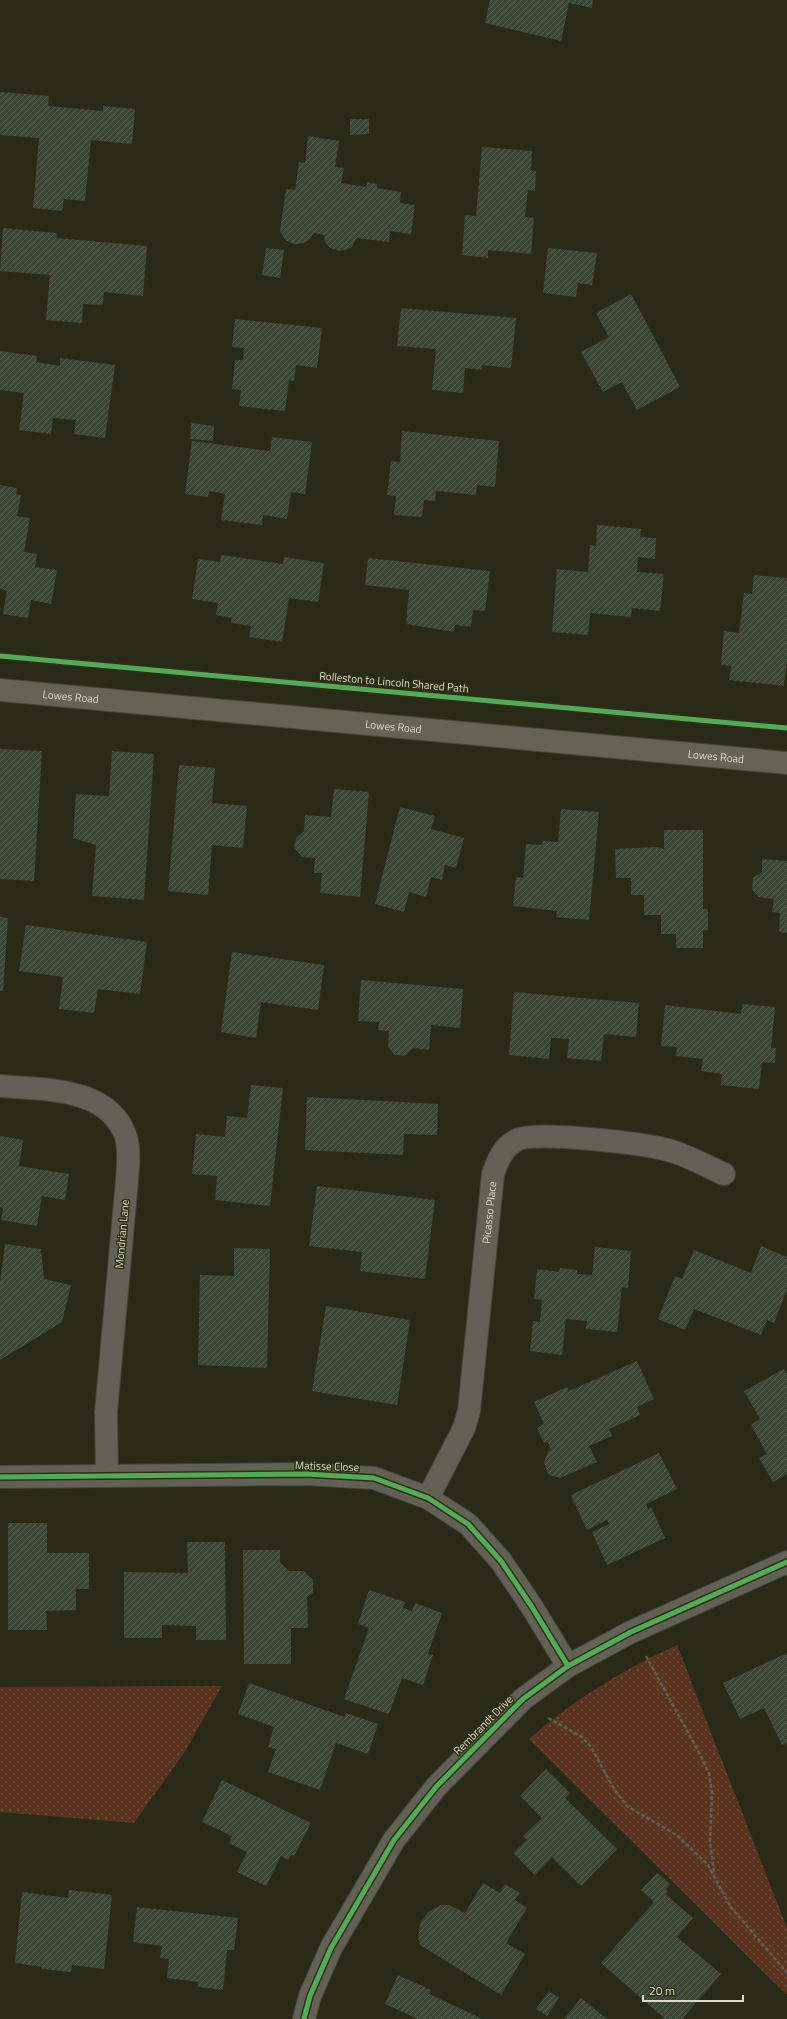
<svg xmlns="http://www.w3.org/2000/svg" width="787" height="2019" viewBox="0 0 787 2019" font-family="'Titillium Web',sans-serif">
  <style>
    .grass { fill: url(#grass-dots) }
    .building { fill: url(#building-hatch) }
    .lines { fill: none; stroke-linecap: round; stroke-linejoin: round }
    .street-casing { stroke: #464639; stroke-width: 24 }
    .secondary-casing { stroke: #464639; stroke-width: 24 }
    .path { stroke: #5f5f54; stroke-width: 2.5; stroke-dasharray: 4 2; stroke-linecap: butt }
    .street { stroke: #616155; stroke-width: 22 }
    .secondary { stroke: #656354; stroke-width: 22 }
    .cycleway-casing { stroke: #303112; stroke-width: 8 }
    .cycleway { stroke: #51ab58; stroke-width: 5 }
    .labels { text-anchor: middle; stroke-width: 3; stroke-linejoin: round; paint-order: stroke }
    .street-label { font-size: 11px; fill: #dadbc9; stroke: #303112 }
  </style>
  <defs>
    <pattern id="grass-dots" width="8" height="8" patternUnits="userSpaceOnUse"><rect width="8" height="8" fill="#5a3421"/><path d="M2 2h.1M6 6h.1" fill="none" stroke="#715140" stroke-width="1.8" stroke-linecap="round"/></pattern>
    <pattern id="building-hatch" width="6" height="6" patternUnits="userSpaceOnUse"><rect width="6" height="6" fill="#3d4635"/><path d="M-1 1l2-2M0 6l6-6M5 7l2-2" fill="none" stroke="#586051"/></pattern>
  </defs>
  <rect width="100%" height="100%" fill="#2a2a19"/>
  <!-- grass -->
  <g class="grass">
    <path d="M677,1645L787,1928V1995L529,1739C573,1700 624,1669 677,1645Z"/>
    <polygon points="222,1686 184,1753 134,1823 0,1812 0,1687"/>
  </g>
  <!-- building -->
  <g class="building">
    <polygon points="490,0 593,0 592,8 569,3 561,41 485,23"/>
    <polygon points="0,92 49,96 48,106 103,111 103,106 135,109 132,144 91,140 85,201 64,199 62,211 33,208 39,138 0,135"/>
    <polygon points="350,119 369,119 369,134 350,135"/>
    <polygon points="308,136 339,141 335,167 344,168 341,183 366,187 367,182 377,184 377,188 401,192 400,203 415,205 411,234 390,231 389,242 357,238 351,248 340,251 330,248 325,242 324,235 314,233 309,240 301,244 294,244 285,240 280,231 286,189 295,190 299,162 305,163"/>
    <polygon points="482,147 532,151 531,170 536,171 535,191 528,190 525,217 534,218 531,254 488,250 488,258 462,255 465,215 476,216"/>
    <polygon points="3,228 57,233 56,238 147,246 143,296 104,292 103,305 83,304 82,323 46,320 50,275 0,271"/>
    <polygon points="266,248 284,250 280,278 262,275"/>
    <polygon points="548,248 597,253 592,285 578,283 576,297 543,293"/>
    <polygon points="631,294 680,387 637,410 622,382 603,392 581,352 609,337 596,313"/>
    <polygon points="401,308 516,318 511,368 482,365 482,370 465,368 463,393 432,390 436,349 397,346"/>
    <polygon points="235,319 322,328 317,368 296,365 294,381 289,380 285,411 239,406 241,390 232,389 235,360 243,360 244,348 232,347"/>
    <polygon points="0,351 37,356 36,362 60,366 60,358 115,365 105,438 74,434 76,420 53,418 51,434 19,430 24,393 0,390"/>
    <polygon points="191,423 214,426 213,441 190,439"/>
    <polygon points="402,431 499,441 495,487 477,485 476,495 436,491 435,501 424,500 422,517 394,515 396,496 387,495 391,461 400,462"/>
    <polygon points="272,437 312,442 305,494 291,492 287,519 263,515 262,525 221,520 225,494 209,491 208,497 185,494 192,441 270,451"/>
    <polygon points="0,485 17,488 16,494 21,495 17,516 30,518 24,552 37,554 35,567 57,570 51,604 31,600 28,618 3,614 7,591 0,589"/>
    <polygon points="597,525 641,529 640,537 656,538 655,559 638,557 637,572 664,574 660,611 632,608 631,617 590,613 588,635 552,632 557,569 588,572 590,545 596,546"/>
    <polygon points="221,555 283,564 284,557 324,563 318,602 289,598 282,642 249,637 251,626 231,623 232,618 216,615 218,603 192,599 198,559 220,562"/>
    <polygon points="368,558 490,571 485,611 473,610 471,627 455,625 454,632 406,624 409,590 365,585"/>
    <polygon points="754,575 787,578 787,658 784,686 729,680 731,666 721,665 724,631 739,633 744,593 752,594"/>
    <polygon points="0,749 42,751 34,881 0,879"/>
    <polygon points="112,751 154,754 144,900 92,896 96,845 73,838 76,794 109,796"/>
    <polygon points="179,765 215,768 212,803 247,806 243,848 212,845 208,895 168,891"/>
    <polygon points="334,789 369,792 360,897 320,893 322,873 314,873 315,858 302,857 294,848 296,838 304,831 305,815 331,817"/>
    <polygon points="400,807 435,816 431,829 464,838 456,868 445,865 442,880 431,877 426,897 409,892 404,912 375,904"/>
    <polygon points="561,809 599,812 589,920 556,917 557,911 513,906 516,877 523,878 526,844 542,845 543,841 558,842"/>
    <polygon points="664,830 703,830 703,909 708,909 708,930 703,930 703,948 676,948 676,934 661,934 661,915 644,915 644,895 631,895 631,878 616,878 615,849 657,847 664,849"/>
    <polygon points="762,859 787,861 787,933 779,932 780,913 772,912 774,899 758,897 752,889 753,878 762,872"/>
    <polygon points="0,917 8,918 3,991 0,991"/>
    <polygon points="26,925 147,942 140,994 98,989 94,1013 59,1009 63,977 19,971"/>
    <polygon points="232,952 324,965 318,1010 261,1002 256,1038 221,1032"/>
    <polygon points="361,980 463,989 460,1028 431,1025 429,1050 413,1048 405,1056 395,1055 388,1047 389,1031 378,1030 379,1022 358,1021"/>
    <polygon points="514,992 639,1003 636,1037 604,1034 601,1061 567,1058 569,1039 551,1038 549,1059 509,1055"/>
    <polygon points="742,1004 775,1007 771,1048 776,1048 775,1063 762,1062 759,1089 721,1085 722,1074 701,1071 703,1059 676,1056 677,1047 661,1046 665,1005 741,1014"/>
    <polygon points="251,1085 283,1088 270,1206 215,1200 217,1176 192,1174 196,1134 225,1137 227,1116 247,1118"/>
    <polygon points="307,1097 438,1104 437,1135 404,1134 403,1155 305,1150"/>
    <polygon points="0,1136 23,1140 19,1166 69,1174 65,1200 42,1196 37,1226 1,1220 3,1208 0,1207"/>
    <polygon points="317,1186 435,1200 425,1279 360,1271 362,1252 309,1246"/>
    <polygon points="5,1244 41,1249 44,1279 71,1285 62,1322 0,1360 0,1282"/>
    <polygon points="761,1246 787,1257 787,1289 774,1323 767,1320 761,1335 694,1309 685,1330 658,1319 675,1276 682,1279 694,1250 751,1273"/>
    <polygon points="595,1247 631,1251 628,1288 622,1287 617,1332 586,1329 587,1321 566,1319 562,1355 530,1351 533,1321 540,1322 542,1300 534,1299 537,1269 559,1272 560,1268 577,1270 577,1274 592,1275"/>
    <polygon points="234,1248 270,1249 267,1368 198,1365 200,1275 234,1276"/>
    <polygon points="326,1306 410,1320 397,1405 312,1391"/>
    <polygon points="637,1361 654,1399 637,1407 640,1415 609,1429 612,1436 589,1446 597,1462 560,1478 549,1475 544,1463 548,1451 551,1450 548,1442 544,1443 537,1428 544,1424 534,1402 567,1387 569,1391"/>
    <polygon points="784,1369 787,1374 787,1474 773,1482 759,1458 767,1454 751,1425 760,1419 744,1391"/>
    <polygon points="659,1453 677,1489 646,1504 648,1509 651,1507 665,1538 607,1565 592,1532 609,1524 607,1520 587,1530 571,1495"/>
    <polygon points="8,1523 47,1523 47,1553 89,1553 89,1589 76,1589 76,1610 46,1611 47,1630 8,1630"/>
    <polygon points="187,1542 225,1542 226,1640 196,1640 196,1626 162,1625 162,1638 124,1638 124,1572 188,1573"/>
    <polygon points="243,1550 280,1550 280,1562 289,1571 304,1571 313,1580 313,1593 307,1597 308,1628 291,1628 291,1664 244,1664"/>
    <polygon points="369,1590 405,1602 403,1608 412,1611 415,1603 442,1613 428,1654 433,1655 423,1685 402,1678 389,1714 344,1699 369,1628 358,1624"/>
    <polygon points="787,1653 787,1746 786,1743 782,1745 764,1708 740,1719 723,1683"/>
    <polygon points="249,1683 344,1717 346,1713 378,1724 368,1754 336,1743 320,1790 268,1772 276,1749 268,1747 274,1727 238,1714"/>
    <polygon points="546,1769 570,1793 565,1798 617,1849 581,1886 552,1857 535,1875 513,1853 527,1840 523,1836 542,1818 520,1796"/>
    <polygon points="222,1780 311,1823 294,1856 291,1855 288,1860 281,1856 266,1886 237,1872 247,1852 229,1843 232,1836 202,1822"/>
    <polygon points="657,1873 670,1884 666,1889 668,1892 665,1894 693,1918 677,1937 721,1974 682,2019 665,2019 601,1963 654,1902 641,1890"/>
    <polygon points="483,1883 500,1893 505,1884 520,1893 515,1900 527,1908 506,1943 525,1954 501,1995 420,1945 418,1938 420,1924 428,1912 441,1905 449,1905 465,1913"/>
    <polygon points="69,1890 112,1895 104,1969 72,1965 71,1972 42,1969 42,1967 15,1963 22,1892 68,1898"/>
    <polygon points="137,1907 238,1918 234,1950 227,1950 223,1990 198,1987 198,1982 167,1978 169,1959 160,1958 162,1946 133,1942"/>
    <polygon points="398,1975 431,1990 429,1994 483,2019 415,2019 416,2018 385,2004"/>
    <polygon points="549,1991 559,1998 547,2016 536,2009"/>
    <polygon points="581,1998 607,2019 564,2019"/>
  </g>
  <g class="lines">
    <defs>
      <g id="street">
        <path d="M0,1086C43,1090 109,1086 126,1137C130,1151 128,1166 127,1180L106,1412L107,1476"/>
        <polyline points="0,1477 306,1474 374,1478 428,1498 468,1524 501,1561 532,1607 568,1666"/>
        <path id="s1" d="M428,1498L464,1428L469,1411L493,1174C498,1160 503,1147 517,1140C535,1130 645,1144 668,1150C687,1155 706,1166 724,1174"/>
        <polyline points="304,2019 310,1996 331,1948 394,1840 436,1787 523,1699 568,1666 631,1632 787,1562"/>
      </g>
      <g id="secondary">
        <path id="s2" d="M0,690L787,763"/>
      </g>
    </defs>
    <!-- street casing -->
    <use href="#street" class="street-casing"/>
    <!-- secondary casing -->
    <use href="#secondary" class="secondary-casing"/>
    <!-- path -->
    <g class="path">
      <polyline points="646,1656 701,1756 709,1774 712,1792 710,1842 714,1872"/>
      <polyline points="548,1718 582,1737 591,1747 614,1789 627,1806 678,1836 708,1865 730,1906 787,1973"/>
    </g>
    <!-- street -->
    <use href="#street" class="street"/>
    <!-- secondary -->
    <use href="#secondary" class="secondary"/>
    <defs>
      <g id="cycleway">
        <polyline points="0,656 787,728"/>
        <polyline points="0,1477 306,1474 374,1478 428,1498 468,1524 501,1561 532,1607 568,1666"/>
        <polyline points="304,2019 310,1996 331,1948 394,1840 436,1787 523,1699 568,1666 631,1632 787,1562"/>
      </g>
    </defs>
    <!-- cycleway casing -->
    <use href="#cycleway" class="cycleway-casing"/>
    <!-- cycleway -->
    <use href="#cycleway" class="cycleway"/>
  </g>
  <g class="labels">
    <!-- street labels -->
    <g class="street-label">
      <text transform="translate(394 682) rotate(5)" y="4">Rolleston to Lincoln Shared Path</text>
      <text dy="4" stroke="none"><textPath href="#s2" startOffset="71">Lowes Road</textPath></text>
      <text dy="4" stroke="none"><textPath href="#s2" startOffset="395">Lowes Road</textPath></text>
      <text dy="4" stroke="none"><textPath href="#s2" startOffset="719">Lowes Road</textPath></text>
      <text dy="4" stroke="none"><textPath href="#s1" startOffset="296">Picasso Place</textPath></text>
      <text transform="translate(122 1234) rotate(-85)" y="4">Mondrian Lane</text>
      <text transform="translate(327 1466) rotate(2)" y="4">Matisse Close</text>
      <text transform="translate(483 1725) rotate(-45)" y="4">Rembrandt Drive</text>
    </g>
  </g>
  <!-- scale -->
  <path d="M643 1995v6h100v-6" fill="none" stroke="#dadbc9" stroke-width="2"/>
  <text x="649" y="1995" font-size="12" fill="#dadbc9" stroke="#303112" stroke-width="3" paint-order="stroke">20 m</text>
</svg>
